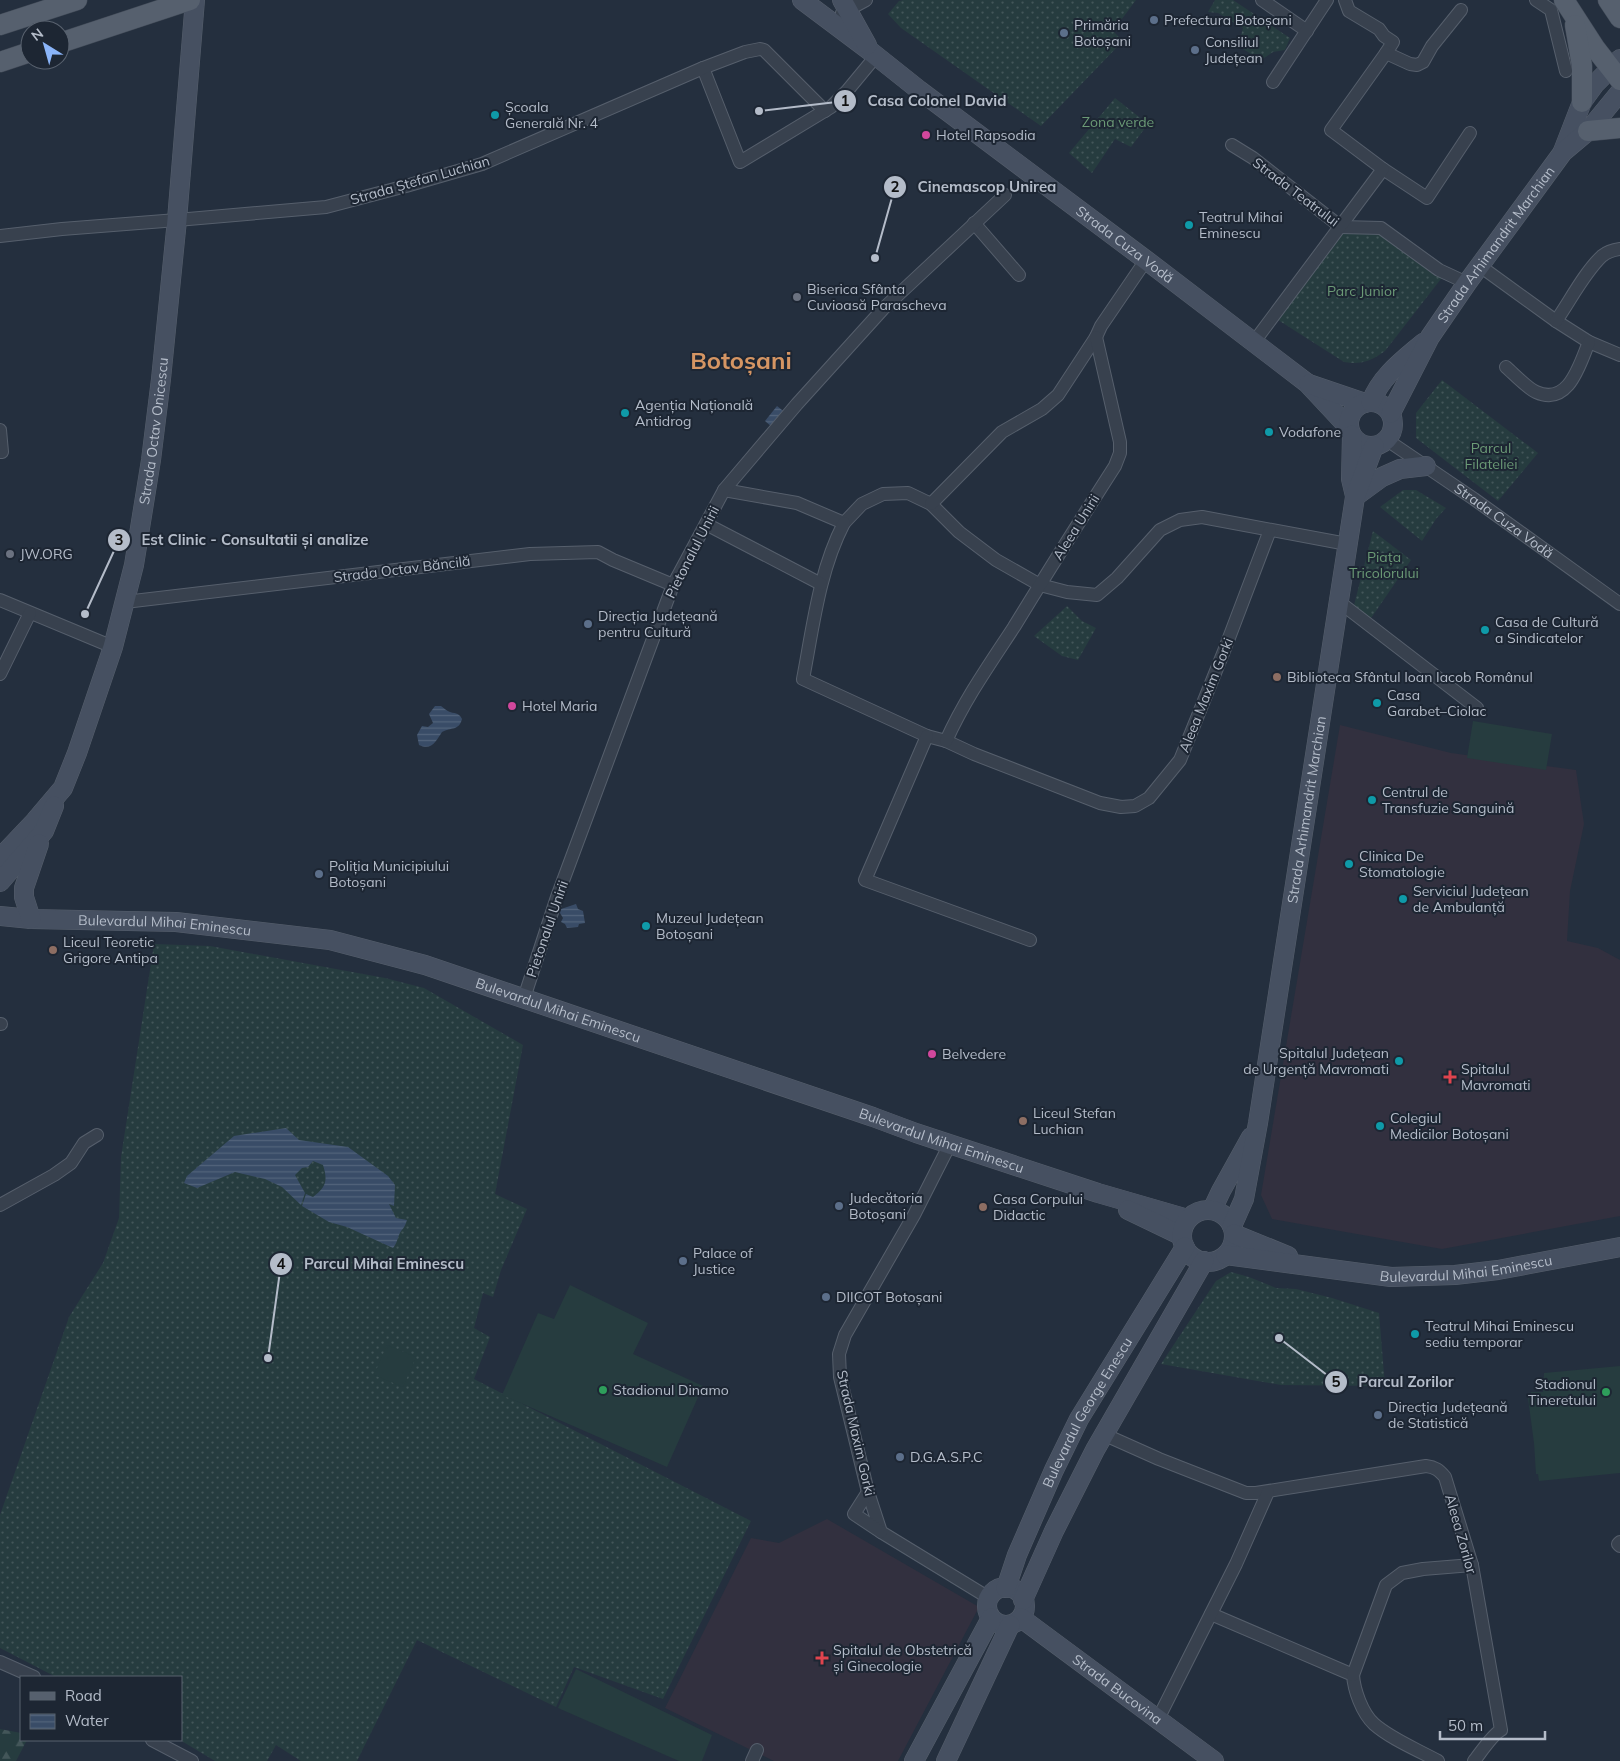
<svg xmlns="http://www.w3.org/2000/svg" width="1620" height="1761" viewBox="0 0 1620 1761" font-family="Mulish,sans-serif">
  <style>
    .medical { fill: #32303f }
    .grass { fill: url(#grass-dots) }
    .forest { fill: url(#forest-firs) }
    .pitch { fill: #263c3f }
    .water { fill: url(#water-rules) }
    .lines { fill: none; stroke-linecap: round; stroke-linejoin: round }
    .street-casing { stroke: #565f6c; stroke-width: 14 }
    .secondary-casing { stroke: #565f6c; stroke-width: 20 }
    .primary-casing { stroke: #414a57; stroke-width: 21 }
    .street { stroke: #38414e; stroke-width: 12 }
    .secondary { stroke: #465061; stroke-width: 19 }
    .primary { stroke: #56606e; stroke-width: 20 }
    .service-dot { fill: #5c6f8a; stroke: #1d2633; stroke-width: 2 }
    .culture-dot { fill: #0f9aa8; stroke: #1d2633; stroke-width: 2 }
    .hotel-dot { fill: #d1479c; stroke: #1d2633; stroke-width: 2 }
    .worship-dot { fill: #6b7280; stroke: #1d2633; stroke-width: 2 }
    .education-dot { fill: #8d6e63; stroke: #1d2633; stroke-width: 2 }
    .health-dot { fill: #e0444e; stroke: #1d2633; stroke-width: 2 }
    .leisure-dot { fill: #2e9e5b; stroke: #1d2633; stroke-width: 2 }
    .labels { text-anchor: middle; stroke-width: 4; stroke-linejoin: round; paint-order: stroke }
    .poi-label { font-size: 14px; fill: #b4bcc9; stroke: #1d2633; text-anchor: start }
    .park-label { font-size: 14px; fill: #6b9a76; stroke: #1d2633 }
    .street-label { font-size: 14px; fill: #b4bcc9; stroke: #1d2633 }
    .town-label { font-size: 24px; font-weight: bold; fill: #d59563; stroke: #1d2633 }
    .leader { fill: none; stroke: #b4bcc9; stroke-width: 2 }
    .callout-dot { fill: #b4bcc9; stroke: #1d2633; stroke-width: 2 }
    .mark-label { font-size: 15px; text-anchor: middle; font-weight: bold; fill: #111 }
    .callout-label { font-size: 15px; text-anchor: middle; font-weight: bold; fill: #b4bcc9; stroke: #1d2633; stroke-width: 4; stroke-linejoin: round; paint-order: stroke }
  </style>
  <defs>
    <pattern id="grass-dots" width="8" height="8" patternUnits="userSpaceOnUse" patternTransform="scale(1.25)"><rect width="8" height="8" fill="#263c3f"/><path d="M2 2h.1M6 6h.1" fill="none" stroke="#435659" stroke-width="1.8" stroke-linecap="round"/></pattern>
    <pattern id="forest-firs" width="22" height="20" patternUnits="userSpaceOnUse" patternTransform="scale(1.25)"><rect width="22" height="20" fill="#263c3f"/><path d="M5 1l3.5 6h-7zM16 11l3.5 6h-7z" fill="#435659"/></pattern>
    <pattern id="water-rules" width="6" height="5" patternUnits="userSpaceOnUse" patternTransform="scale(1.25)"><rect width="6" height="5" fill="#394c67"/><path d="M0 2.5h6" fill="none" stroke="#53647b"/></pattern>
  </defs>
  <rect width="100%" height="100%" fill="#242f3e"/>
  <!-- medical -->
  <g class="medical">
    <polygon points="1340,725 1451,753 1576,770 1584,824 1570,891 1567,941 1598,948 1620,960 1620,1216 1442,1249 1272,1219 1261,1195"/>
    <polygon points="827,1519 979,1607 898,1761 774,1761 665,1708 751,1538 779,1543"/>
  </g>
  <!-- grass -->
  <g class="grass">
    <polygon points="903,0 1136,0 1113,31 1123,41 1041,126 901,28 888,14 899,1"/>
    <polygon points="1215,0 1233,0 1290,38 1285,50 1273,52 1261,60 1238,46 1243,28 1218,13 1208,12"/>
    <polygon points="1115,98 1148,124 1131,147 1115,139 1092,173 1069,153"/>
    <path d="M1341,227L1381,228L1444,275L1385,351C1371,361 1361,365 1344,362L1275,318Z"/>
    <polygon points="1442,380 1538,453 1498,501 1416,438 1416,413"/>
    <polygon points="1403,490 1416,490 1446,508 1436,519 1422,541 1380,507"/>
    <polygon points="1373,531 1411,560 1367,624 1352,613"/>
    <polygon points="1067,606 1082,621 1096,628 1078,660 1062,656 1034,636"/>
    <polygon points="154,944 210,946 385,978 424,988 523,1045 495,1194 527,1209 501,1270 493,1297 483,1293 474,1328 490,1337 474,1379 751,1521 663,1699 574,1667 556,1707 417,1640 357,1761 301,1761 276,1745 267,1761 215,1761 180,1740 181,1677 56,1677 0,1648 0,1515 69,1317 103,1263 119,1218 121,1157"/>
    <polygon points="1231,1272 1249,1277 1276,1288 1296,1289 1332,1298 1379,1313 1385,1386 1281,1385 1161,1364 1216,1281"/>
  </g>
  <!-- forest -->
  <polygon class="forest" points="0,1729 21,1733 21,1740 27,1740 16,1761 0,1761"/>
  <!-- pitch -->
  <g class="pitch">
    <polygon points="1473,721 1552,734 1546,770 1467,758"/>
    <polygon points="570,1285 648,1323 633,1354 703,1386 667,1467 502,1395 538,1313 554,1319"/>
    <polygon points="387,1345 416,1357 403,1387 374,1375"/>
    <polygon points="1620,1366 1620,1473 1539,1481 1538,1474 1536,1474 1534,1443 1528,1398 1531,1398 1531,1392 1543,1392 1544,1373"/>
    <polygon points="576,1669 712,1735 702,1761 679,1761 558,1708"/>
  </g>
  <!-- water -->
  <g class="water">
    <polygon points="777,406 792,418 780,434 765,421"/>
    <path d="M435,706H441C444,708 447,711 450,712C457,714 459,713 462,719C459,731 451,727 442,732C436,741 432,751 419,745L417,735L422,726L428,727L433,723L429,714Z"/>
    <polygon points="576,904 578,909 583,911 585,923 579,924 578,927 567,928 565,924 561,922 563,918 560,913 561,909"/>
    <path d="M286,1128L299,1140L348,1147L388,1176L395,1185L394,1206L389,1204L396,1218L407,1220C404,1230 402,1228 399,1235C397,1240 397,1243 393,1248L347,1227L329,1222L302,1206L306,1194L313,1197C326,1187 328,1181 323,1165L313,1161L308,1167L302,1168L295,1175L305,1193L301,1205L282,1187L265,1179L235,1172L197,1188L184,1183L187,1176L234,1136Z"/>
  </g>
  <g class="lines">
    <defs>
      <g id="street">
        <polyline points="1262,0 1307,31"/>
        <polyline points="1345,0 1349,11 1379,29 1384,36 1393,42 1386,53"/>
        <polyline points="1536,0 1551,10 1566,71"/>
        <polyline points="842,13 866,0"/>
        <polyline points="703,68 740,162 831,107 847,91 876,56"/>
        <polyline points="1273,82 1327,0"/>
        <polyline points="1232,145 1253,158 1341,227 1381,228 1439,270 1467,283"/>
        <polyline points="1383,169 1427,198 1470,133"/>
        <polyline points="974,223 1019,275"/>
        <polyline points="0,236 62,229 177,220 326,207 406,186 482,164 703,68 745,52 760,49 764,50 825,111"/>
        <polyline points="1480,266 1556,321 1589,342 1620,355"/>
        <path d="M1556,321C1570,301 1584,273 1602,256C1607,252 1613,250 1620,249"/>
        <polyline points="1254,342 1383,169 1331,130 1386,53 1410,64 1417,65 1423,62 1432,46 1461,10"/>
        <path d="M1506,367C1514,374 1527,388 1536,392C1569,407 1580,363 1589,342"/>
        <polyline points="0,430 2,452 0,452"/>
        <path id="s1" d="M1387,440L1474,499L1620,604"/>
        <polyline points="724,490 797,503 844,523 862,504 883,494 908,493 931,504 959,532 996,560 1040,585 1067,592 1097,595 1117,578 1160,530 1180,520 1202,517 1347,544"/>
        <polyline points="931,504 1002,432 1042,409 1058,395 1096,337 1101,326 1146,260"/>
        <path d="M844,523C819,571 813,627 803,679L927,736L946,741L974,754L1100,803L1121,807L1135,806L1149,798L1180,760L1224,651L1270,530"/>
        <polyline points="706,524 821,584"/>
        <polyline points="0,600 113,647"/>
        <polyline points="1338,601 1477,708"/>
        <polyline points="125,602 530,554 598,552 613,560 673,585"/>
        <polyline points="0,674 30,613"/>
        <polyline points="927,736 865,880 1030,940"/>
        <path d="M946,741C965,699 989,665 1014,627C1047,573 1081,519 1115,466L1120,453V442L1096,337"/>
        <polyline points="524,998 557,897 673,585 724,490 797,404 883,309 1005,195"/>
        <polyline points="0,1024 1,1024"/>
        <polyline points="950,1144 914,1215 845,1335 839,1354 840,1377 868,1492 881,1532 989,1598"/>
        <polyline points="0,1205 54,1175 71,1163 84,1143 97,1135"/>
        <path d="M1103,1434L1159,1459L1246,1493H1256L1426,1466C1435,1467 1439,1470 1445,1477L1472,1565L1501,1730C1493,1734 1481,1752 1474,1761"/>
        <polyline points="868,1492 854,1514 881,1532"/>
        <polyline points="1620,1542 1618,1544 1620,1546"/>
        <path d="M1211,1614L1353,1675C1354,1690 1362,1713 1374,1724C1391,1739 1418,1750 1438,1761"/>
        <polyline points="0,1662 34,1677"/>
        <polyline points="1353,1675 1386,1585 1402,1573 1423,1569 1472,1565"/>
        <polyline points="1158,1719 1236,1564 1268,1492"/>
        <polyline points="152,1740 192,1761"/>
        <polyline points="752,1761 757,1750"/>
      </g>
      <g id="secondary">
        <path id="s2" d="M802,0L870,51L919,90L1146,260L1307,383L1349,428"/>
        <polyline points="842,0 867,45"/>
        <polyline points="1563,151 1582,102 1595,84 1620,59"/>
        <polyline points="1309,384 1365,403"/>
        <circle cx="1371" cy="424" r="22"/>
        <path d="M1371,402C1381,376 1403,360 1423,343"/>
        <path id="s3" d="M1391,413L1430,337L1467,283L1563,152L1588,131L1620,92"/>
        <polyline points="1352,435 1351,479 1355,496"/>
        <polyline points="1356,496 1382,477 1400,469 1426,466"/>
        <path id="s4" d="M0,858L35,821L63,788L77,753L113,647L134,565L151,460L161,379L177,220L195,0"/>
        <polyline points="0,882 44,831 54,806"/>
        <path id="s5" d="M0,916L31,919L176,922L330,940L425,965L873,1117L916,1133L1098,1193L1188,1219"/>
        <polyline points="31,919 24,897 24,888 39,844"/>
        <polyline points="1128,1210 1182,1236"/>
        <polyline points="1212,1210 1221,1191 1251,1137"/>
        <circle cx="1208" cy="1236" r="26"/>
        <path id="s6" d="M1232,1226L1244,1199L1258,1123L1355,497L1374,446"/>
        <polyline points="1234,1234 1288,1256"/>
        <path id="s7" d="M1226,1255L1391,1277L1455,1275L1498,1270L1620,1247"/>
        <circle cx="1006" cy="1606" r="19"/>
        <path id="s8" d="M1006,1588L1017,1555L1054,1470L1079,1419L1185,1247"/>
        <polyline points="1023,1600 1054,1531 1095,1450 1204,1261"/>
        <path id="s9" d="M1021,1618L1214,1761"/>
        <polyline points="914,1761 991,1618"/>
        <polyline points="946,1761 1010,1625"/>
      </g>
      <g id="primary">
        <polyline points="1564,0 1595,48 1620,80"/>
        <polyline points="1608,0 1620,18"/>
        <polyline points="0,25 77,0"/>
        <polyline points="1575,25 1582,66 1582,102"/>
        <polyline points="60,43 190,0"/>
        <polyline points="0,62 30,52"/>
        <polyline points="1588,131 1620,128"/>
      </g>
    </defs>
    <!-- street casing -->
    <use href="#street" class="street-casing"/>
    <!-- secondary casing -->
    <use href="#secondary" class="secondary-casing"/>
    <!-- primary casing -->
    <use href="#primary" class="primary-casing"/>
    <!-- street -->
    <use href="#street" class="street"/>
    <!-- secondary -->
    <use href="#secondary" class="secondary"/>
    <!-- primary -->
    <use href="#primary" class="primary"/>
  </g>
  <!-- markers -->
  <g class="service-dot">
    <circle cx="1154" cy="20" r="5"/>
    <circle cx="1064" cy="33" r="5"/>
    <circle cx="1195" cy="50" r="5"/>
    <circle cx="588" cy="624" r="5"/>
    <circle cx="319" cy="874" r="5"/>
    <circle cx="839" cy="1206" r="5"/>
    <circle cx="683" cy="1261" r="5"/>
    <circle cx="826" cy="1297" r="5"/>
    <circle cx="1378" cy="1415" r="5"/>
    <circle cx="900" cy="1457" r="5"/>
  </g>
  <g class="culture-dot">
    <circle cx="495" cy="115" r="5"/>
    <circle cx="1189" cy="225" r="5"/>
    <circle cx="625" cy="413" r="5"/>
    <circle cx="1269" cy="432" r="5"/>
    <circle cx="1485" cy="630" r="5"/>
    <circle cx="1377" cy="703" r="5"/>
    <circle cx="1372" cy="800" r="5"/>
    <circle cx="1349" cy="864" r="5"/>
    <circle cx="1403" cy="899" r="5"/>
    <circle cx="646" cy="926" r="5"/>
    <circle cx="1399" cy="1061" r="5"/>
    <circle cx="1380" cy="1126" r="5"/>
    <circle cx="1415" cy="1334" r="5"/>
  </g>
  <g class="hotel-dot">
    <circle cx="926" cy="135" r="5"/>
    <circle cx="512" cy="706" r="5"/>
    <circle cx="932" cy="1054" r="5"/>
  </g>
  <g class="worship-dot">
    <circle cx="797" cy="297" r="5"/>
    <circle cx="10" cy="554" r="5"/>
  </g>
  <g class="education-dot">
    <circle cx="1277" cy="677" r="5"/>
    <circle cx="53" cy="950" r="5"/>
    <circle cx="1023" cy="1121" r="5"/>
    <circle cx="983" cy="1207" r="5"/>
  </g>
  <g class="health-dot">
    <path d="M1447.5 1069.5h5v5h5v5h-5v5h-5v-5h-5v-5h5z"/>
    <path d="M819.5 1650.5h5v5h5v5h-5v5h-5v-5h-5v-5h5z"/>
  </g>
  <g class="leisure-dot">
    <circle cx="603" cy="1390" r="5"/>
    <circle cx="1606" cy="1392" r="5"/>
  </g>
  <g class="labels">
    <!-- poi labels -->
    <g class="poi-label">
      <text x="1164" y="25">Prefectura Botoșani</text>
      <text x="1074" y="30">Primăria<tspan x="1074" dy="16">Botoșani</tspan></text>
      <text x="1205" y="47">Consiliul<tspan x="1205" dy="16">Județean</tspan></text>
      <text x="505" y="112">Școala<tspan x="505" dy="16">Generală Nr. 4</tspan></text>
      <text x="936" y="140">Hotel Rapsodia</text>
      <text x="1199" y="222">Teatrul Mihai<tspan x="1199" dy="16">Eminescu</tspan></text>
      <text x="807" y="294">Biserica Sfânta<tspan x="807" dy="16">Cuvioasă Parascheva</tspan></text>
      <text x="635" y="410">Agenția Națională<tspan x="635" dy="16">Antidrog</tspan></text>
      <text x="1279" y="437">Vodafone</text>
      <text x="20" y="559">JW.ORG</text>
      <text x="598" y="621">Direcția Județeană<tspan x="598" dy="16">pentru Cultură</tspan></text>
      <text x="1495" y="627">Casa de Cultură<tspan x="1495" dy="16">a Sindicatelor</tspan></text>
      <text x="1287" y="682">Biblioteca Sfântul Ioan Iacob Românul</text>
      <text x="1387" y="700">Casa<tspan x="1387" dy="16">Garabet–Ciolac</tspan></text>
      <text x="522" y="711">Hotel Maria</text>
      <text x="1382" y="797">Centrul de<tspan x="1382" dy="16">Transfuzie Sanguină</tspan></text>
      <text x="1359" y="861">Clinica De<tspan x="1359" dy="16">Stomatologie</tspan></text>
      <text x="329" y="871">Poliția Municipiului<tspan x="329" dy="16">Botoșani</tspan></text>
      <text x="1413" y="896">Serviciul Județean<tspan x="1413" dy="16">de Ambulanță</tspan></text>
      <text x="656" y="923">Muzeul Județean<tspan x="656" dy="16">Botoșani</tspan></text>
      <text x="63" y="947">Liceul Teoretic<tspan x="63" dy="16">Grigore Antipa</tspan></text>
      <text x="1389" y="1058" text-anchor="end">Spitalul Județean<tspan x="1389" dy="16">de Urgență Mavromati</tspan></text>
      <text x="942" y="1059">Belvedere</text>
      <text x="1461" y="1074">Spitalul<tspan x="1461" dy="16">Mavromati</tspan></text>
      <text x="1033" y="1118">Liceul Stefan<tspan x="1033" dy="16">Luchian</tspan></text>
      <text x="1390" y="1123">Colegiul<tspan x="1390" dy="16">Medicilor Botoșani</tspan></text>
      <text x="849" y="1203">Judecătoria<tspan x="849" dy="16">Botoșani</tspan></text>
      <text x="993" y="1204">Casa Corpului<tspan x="993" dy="16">Didactic</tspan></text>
      <text x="693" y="1258">Palace of<tspan x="693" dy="16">Justice</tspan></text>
      <text x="836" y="1302">DIICOT Botoșani</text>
      <text x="1425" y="1331">Teatrul Mihai Eminescu<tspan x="1425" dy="16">sediu temporar</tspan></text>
      <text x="1596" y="1389" text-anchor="end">Stadionul<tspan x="1596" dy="16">Tineretului</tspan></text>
      <text x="613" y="1395">Stadionul Dinamo</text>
      <text x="1388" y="1412">Direcția Județeană<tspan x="1388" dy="16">de Statistică</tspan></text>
      <text x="910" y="1462">D.G.A.S.P.C</text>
      <text x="833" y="1655">Spitalul de Obstetrică<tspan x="833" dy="16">și Ginecologie</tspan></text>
    </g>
    <!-- park labels -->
    <g class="park-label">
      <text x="1118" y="127">Zona verde</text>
      <text x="1362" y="296">Parc Junior</text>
      <text x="1491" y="453">Parcul<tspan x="1491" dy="16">Filateliei</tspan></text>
      <text x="1384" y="562">Piața<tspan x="1384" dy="16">Tricolorului</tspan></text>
    </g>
    <!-- street labels -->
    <g class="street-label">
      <text transform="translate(420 180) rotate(-16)" y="5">Strada Ștefan Luchian</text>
      <text transform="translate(1296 192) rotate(37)" y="5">Strada Teatrului</text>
      <text dy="5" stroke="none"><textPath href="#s2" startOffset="405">Strada Cuza Vodă</textPath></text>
      <text dy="5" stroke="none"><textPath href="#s3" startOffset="199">Strada Arhimandrit Marchian</textPath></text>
      <text dy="5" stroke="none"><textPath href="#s4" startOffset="464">Strada Octav Onicescu</textPath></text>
      <text dy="5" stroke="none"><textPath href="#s1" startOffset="142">Strada Cuza Vodă</textPath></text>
      <text transform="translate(1076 527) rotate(-58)" y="5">Aleea Unirii</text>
      <text transform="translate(692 552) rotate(-63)" y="5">Pietonalul Unirii</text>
      <text transform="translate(402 569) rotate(-7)" y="5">Strada Octav Băncilă</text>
      <text transform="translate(1206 695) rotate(-68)" y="5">Aleea Maxim Gorki</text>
      <text dy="5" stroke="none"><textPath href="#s6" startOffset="424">Strada Arhimandrit Marchian</textPath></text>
      <text dy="5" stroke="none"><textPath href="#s5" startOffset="165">Bulevardul Mihai Eminescu</textPath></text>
      <text transform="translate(547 929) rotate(-71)" y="5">Pietonalul Unirii</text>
      <text dy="5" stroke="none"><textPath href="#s5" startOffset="570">Bulevardul Mihai Eminescu</textPath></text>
      <text dy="5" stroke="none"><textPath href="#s5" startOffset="975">Bulevardul Mihai Eminescu</textPath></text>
      <text dy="5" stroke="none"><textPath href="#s7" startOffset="242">Bulevardul Mihai Eminescu</textPath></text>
      <text dy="5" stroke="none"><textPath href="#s8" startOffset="194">Bulevardul George Enescu</textPath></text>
      <text transform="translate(856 1433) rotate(77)" y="5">Strada Maxim Gorki</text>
      <text transform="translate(1461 1534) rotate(74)" y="5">Aleea Zorilor</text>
      <text dy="5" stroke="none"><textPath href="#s9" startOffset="120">Strada Bucovina</textPath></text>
    </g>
    <!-- town labels -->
    <g class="town-label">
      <text x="741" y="369">Botoșani</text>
    </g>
  </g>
  <!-- callouts -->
  <path class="leader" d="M759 111L845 101M875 258L895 187M85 614L119 540M268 1358L281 1264M1279 1338L1336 1382"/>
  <g class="callout-dot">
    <circle cx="759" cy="111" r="5"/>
    <circle cx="875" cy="258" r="5"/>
    <circle cx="85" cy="614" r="5"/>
    <circle cx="268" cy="1358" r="5"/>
    <circle cx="1279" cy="1338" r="5"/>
    <circle cx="845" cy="101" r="12"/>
    <circle cx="895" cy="187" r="12"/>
    <circle cx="119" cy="540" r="12"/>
    <circle cx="281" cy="1264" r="12"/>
    <circle cx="1336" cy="1382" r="12"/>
  </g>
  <g class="mark-label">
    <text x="845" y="106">1</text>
    <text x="895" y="192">2</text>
    <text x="119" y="545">3</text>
    <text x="281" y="1269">4</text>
    <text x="1336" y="1387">5</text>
  </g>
  <g class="callout-label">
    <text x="937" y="106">Casa Colonel David</text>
    <text x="987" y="192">Cinemascop Unirea</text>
    <text x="255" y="545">Est Clinic - Consultatii și analize</text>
    <text x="384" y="1269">Parcul Mihai Eminescu</text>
    <text x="1406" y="1387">Parcul Zorilor</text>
  </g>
  <!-- legend -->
  <rect x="20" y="1676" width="162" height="65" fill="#1d2633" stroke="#59626f"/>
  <rect x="30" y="1692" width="25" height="8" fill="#56606e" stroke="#59626f"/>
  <text x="65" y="1701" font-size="15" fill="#b4bcc9">Road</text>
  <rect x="30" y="1714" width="25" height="15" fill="url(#water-rules)" stroke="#59626f"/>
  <text x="65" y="1726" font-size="15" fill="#b4bcc9">Water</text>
  <!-- north arrow -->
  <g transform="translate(45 45) rotate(323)"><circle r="24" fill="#1d2633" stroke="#59626f"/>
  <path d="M0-4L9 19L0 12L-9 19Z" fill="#8ab4f8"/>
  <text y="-8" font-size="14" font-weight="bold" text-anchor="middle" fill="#b4bcc9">N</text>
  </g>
  <!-- scale -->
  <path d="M1440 1731v8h105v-8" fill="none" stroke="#b4bcc9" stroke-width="2.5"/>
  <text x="1448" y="1731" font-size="15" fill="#b4bcc9" stroke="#1d2633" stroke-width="4" paint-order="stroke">50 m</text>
</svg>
